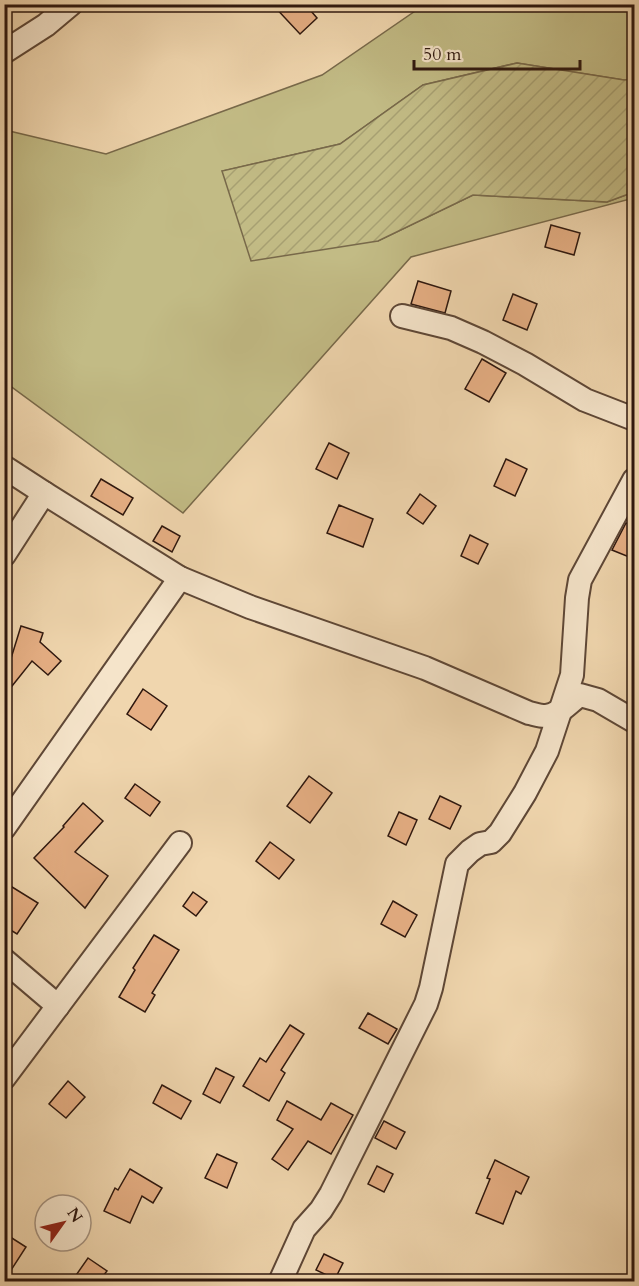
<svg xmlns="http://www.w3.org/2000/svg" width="639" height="1286" viewBox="0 0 639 1286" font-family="Cardo,serif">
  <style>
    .grass { fill: #c2bb85; stroke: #78694a; stroke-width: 1.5 }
    .garden { fill: url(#garden-furrows); stroke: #78694a; stroke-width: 1.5 }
    .building { fill: #e6af84; stroke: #2e170e; stroke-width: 1.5 }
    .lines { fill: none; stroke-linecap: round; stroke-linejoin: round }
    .minor-casing { stroke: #5e4736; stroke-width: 26 }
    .minor { stroke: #f5e4ca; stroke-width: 22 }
  </style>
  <defs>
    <pattern id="garden-furrows" width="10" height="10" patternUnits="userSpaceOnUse" patternTransform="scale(1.5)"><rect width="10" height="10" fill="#c2bb85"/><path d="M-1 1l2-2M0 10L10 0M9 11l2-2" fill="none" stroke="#a7a072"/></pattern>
  </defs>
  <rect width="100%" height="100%" fill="#f0d6ae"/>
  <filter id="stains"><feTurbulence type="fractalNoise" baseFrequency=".00333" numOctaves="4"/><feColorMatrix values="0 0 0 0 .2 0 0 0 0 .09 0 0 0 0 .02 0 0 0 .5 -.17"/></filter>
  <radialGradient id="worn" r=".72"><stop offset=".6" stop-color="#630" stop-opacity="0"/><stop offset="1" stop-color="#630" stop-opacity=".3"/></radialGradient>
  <!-- grass -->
  <polygon class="grass" points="592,4 634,13 634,79 624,80 517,63 423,85 340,144 223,171 378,241 473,195 607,202 634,192 634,198 411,257 183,513 5,382 5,130 106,154 322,75 424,5"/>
  <!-- garden -->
  <polygon class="garden" points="517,63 624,80 634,79 634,192 607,202 473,195 378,241 251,261 222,171 340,144 423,85"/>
  <!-- building -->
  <g class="building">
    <polygon points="272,4 305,4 317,18 300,34"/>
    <polygon points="551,225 580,233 574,255 545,247"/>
    <polygon points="418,281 451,291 445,313 411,304"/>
    <polygon points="513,294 537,304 527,330 503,320"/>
    <polygon points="482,359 506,373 489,402 465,389"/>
    <polygon points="329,443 349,453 337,479 316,469"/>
    <polygon points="506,459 527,469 515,496 494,486"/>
    <polygon points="101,479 133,498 123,515 91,496"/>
    <polygon points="420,494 436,506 423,524 407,513"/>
    <polygon points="339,505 373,519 363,547 327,533"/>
    <polygon points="626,523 634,526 634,559 612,550"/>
    <polygon points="162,526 180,536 172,552 153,541"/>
    <polygon points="470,535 488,544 478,564 461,556"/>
    <polygon points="21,626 43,633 40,642 61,661 48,675 32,661 4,696 4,681"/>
    <polygon points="143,689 167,706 151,730 127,714"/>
    <polygon points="309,776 332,793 310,823 287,806"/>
    <polygon points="135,784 160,802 150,816 125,798"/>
    <polygon points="440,796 461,806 450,829 429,819"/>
    <polygon points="83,803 103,821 75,852 108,876 85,908 34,858 64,827 63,826"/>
    <polygon points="399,812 417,820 406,845 388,836"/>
    <polygon points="270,842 294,860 279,879 256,861"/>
    <polygon points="4,882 38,903 17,934 4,926"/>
    <polygon points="193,892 207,902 196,916 183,906"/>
    <polygon points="393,901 417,915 405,937 381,924"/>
    <polygon points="154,935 179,950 152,993 155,995 145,1012 119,997 135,970 133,968"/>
    <polygon points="368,1013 397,1029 388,1044 359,1028"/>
    <polygon points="290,1025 304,1034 281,1070 285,1073 269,1101 243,1086 260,1058 266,1062"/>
    <polygon points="216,1068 234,1077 220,1103 203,1094"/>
    <polygon points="68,1081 85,1097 66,1118 49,1104"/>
    <polygon points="162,1085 191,1101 181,1119 153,1103"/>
    <polygon points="287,1101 321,1120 331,1103 353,1115 331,1154 308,1141 288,1170 272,1159 293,1129 277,1120"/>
    <polygon points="384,1121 405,1132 396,1149 375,1138"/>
    <polygon points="217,1154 237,1163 227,1188 205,1178"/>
    <polygon points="495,1160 529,1177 521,1194 516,1191 503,1224 476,1213 490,1179 487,1178"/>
    <polygon points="377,1166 393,1174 384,1192 368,1184"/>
    <polygon points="130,1169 162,1188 153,1203 142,1196 130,1223 104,1211 115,1188 118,1190"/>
    <polygon points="4,1233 26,1247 4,1281"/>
    <polygon points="324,1254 343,1263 335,1279 316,1270"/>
    <polygon points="88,1258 107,1271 99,1281 72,1281"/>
  </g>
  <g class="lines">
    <defs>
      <g id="minor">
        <polyline points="4,52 46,25 71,4"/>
        <polyline points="402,316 451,328 483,342 525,364 585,400 634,419"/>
        <path d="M4,467L44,493L180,578L250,607L425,668L529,713C534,714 540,716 545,716C559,716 569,702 580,695L598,700L634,721"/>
        <polyline points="4,555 44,493"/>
        <polyline points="4,828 180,578"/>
        <polyline points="4,960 58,1006"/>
        <polyline points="4,1078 180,843"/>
        <polyline points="280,1282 304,1229 321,1210 331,1194 426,1004 431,988 457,864 470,851 480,844 491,842 500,833 525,793 547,751 572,675 577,598 580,580 634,480"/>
      </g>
    </defs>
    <!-- minor casing -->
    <use href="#minor" class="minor-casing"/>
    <!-- minor -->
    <use href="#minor" class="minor"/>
  </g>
  <!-- margin -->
  <rect width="639" height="1286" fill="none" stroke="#f0d6ae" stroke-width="24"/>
  <rect x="6" y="6" width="627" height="1274" fill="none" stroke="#2e170e" stroke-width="3"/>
  <rect x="12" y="12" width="615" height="1262" fill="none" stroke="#2e170e" stroke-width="1.5"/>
  <!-- north arrow -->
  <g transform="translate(63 1223) rotate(56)"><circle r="28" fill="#f5e4ca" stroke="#a5927f" stroke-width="1.5"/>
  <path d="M0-4.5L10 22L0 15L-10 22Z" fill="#8f2418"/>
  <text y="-9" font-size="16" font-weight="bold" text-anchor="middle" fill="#2e170e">N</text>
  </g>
  <!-- scale -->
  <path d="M414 60v9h166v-9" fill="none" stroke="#2e170e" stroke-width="3"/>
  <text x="423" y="60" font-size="18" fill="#2e170e" stroke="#f5e4ca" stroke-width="4.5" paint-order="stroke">50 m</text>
  <rect width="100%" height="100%" filter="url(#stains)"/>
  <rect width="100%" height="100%" fill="url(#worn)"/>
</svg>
